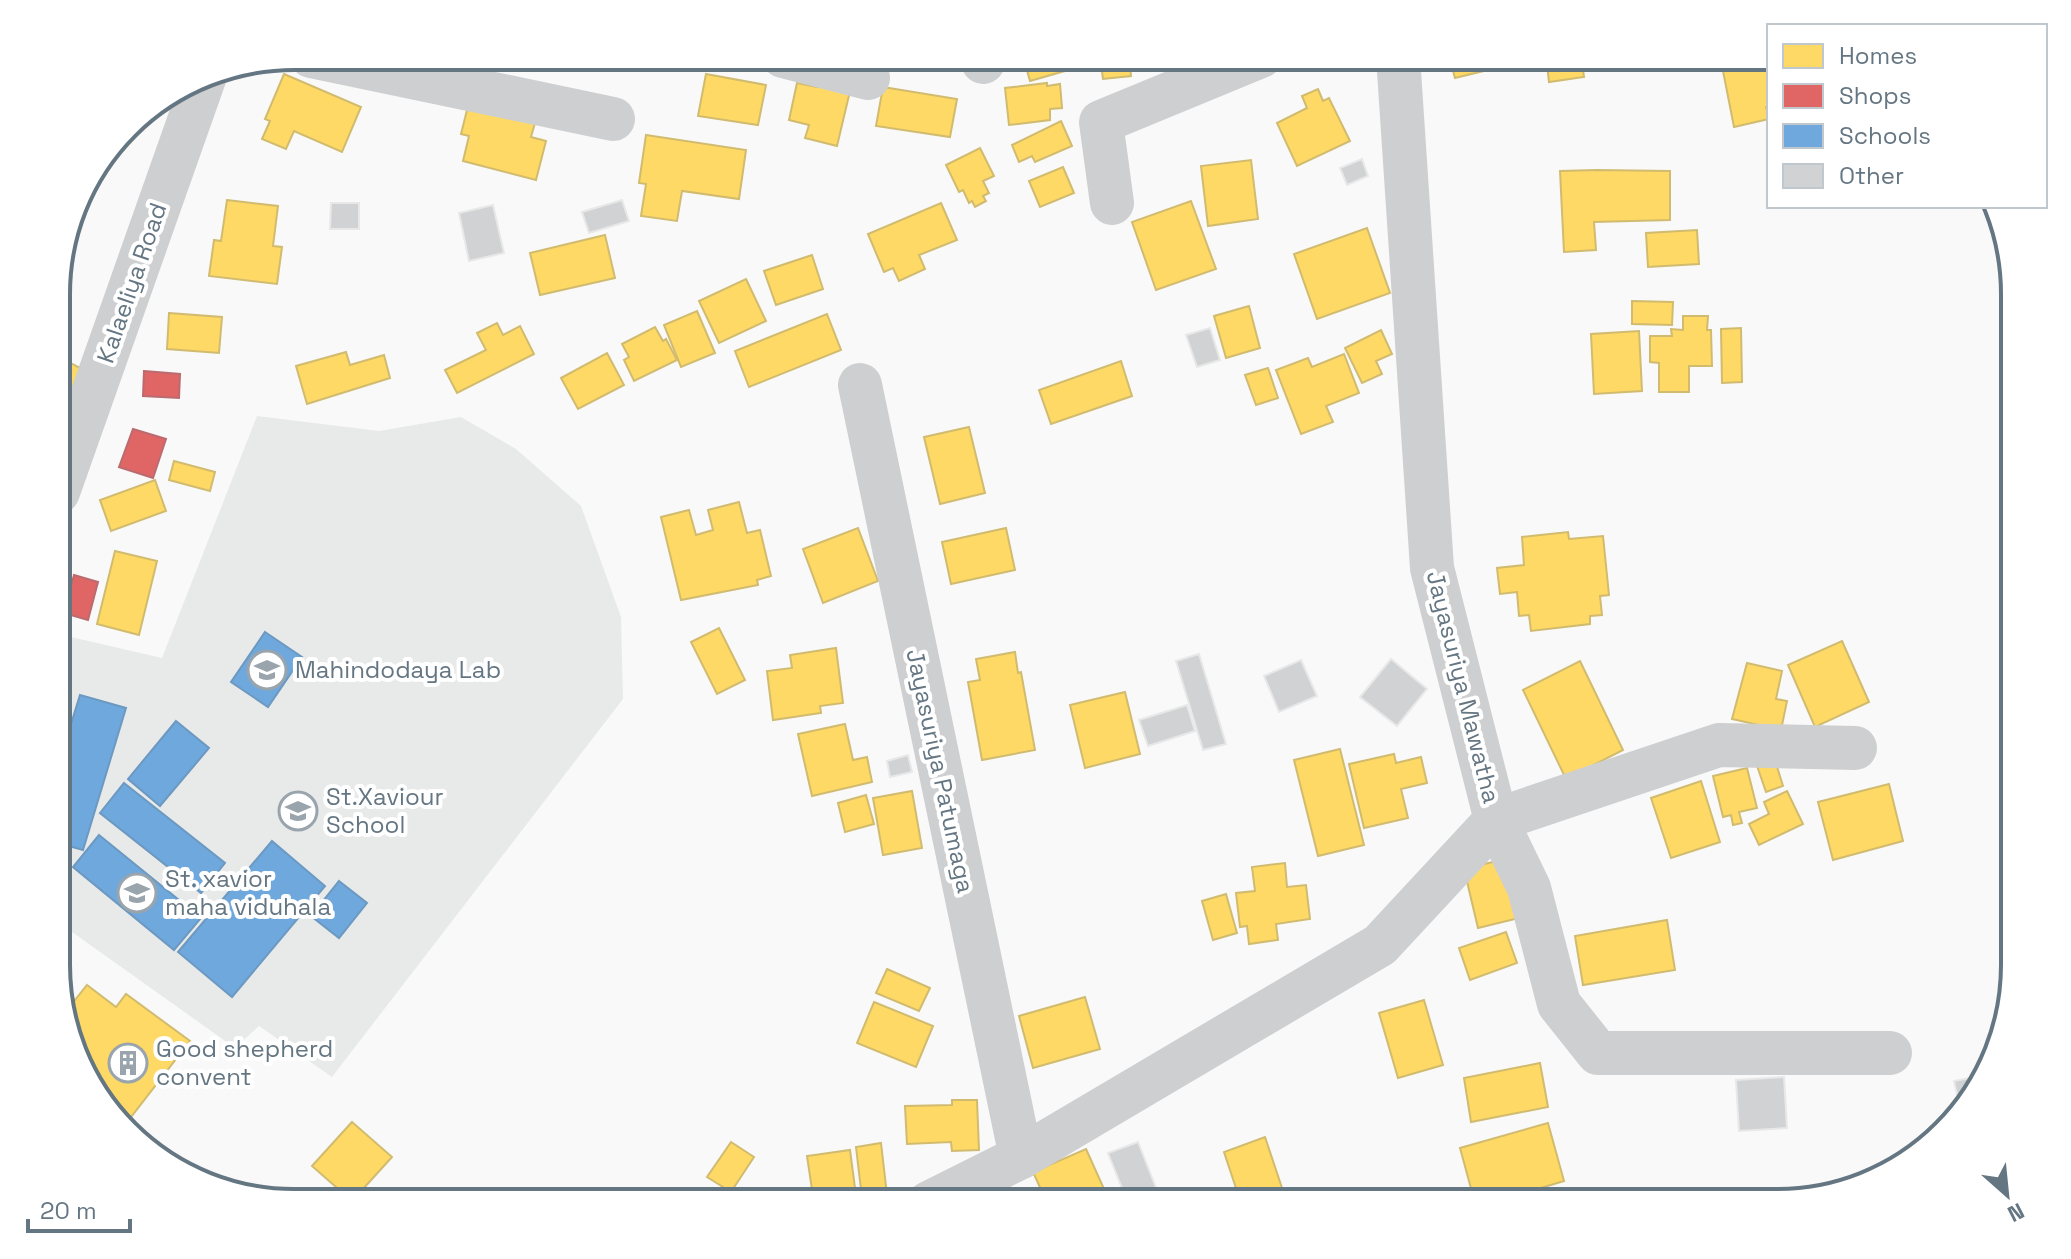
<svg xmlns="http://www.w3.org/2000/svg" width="2071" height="1259" viewBox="0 0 2071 1259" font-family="'Space Grotesk',sans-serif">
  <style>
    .built { fill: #e8e9e9 }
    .homes { fill: #ffd966; stroke: #d1bb6f; stroke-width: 2 }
    .shops { fill: #e06666; stroke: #bb6b6f; stroke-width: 2 }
    .schools { fill: #6fa8dc; stroke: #6c99c1; stroke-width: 2 }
    .building { fill: #d0d2d3; stroke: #e8e8e8; stroke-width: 2 }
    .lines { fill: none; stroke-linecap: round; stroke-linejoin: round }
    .minor { stroke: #cecfd0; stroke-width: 44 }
    .labels { text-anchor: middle; stroke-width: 8; stroke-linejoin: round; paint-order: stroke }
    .street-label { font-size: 24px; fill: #657683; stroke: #fff }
    .poi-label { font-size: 24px; fill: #657683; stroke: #fff; text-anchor: start }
    .rim { fill: none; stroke: #657683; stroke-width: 4 }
  </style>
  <rect width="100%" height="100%" fill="#f9f9f9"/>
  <!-- built -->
  <polygon class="built" points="257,416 379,431 461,417 516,449 581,506 621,617 623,699 332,1077 259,1026 235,1048 58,922 58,634 162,658"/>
  <!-- homes -->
  <g class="homes">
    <polygon points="1023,56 1076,56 1079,67 1030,81"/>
    <polygon points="1088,56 1129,56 1131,76 1103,79 1101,64 1089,65"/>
    <polygon points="1138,56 1172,56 1172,69 1139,71"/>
    <polygon points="1449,56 1524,56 1525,61 1455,78"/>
    <polygon points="1546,56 1581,56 1584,77 1549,82"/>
    <polygon points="1746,56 1769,56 1769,106 1766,107 1769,119 1734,127 1723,71 1747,64"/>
    <polygon points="284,74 361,107 342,152 294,131 286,149 262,139 270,121 265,119"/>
    <polygon points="706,74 766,85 758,125 698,116"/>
    <polygon points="797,83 817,87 851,87 837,146 805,138 809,125 789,120"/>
    <polygon points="1047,83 1047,86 1060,84 1062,108 1050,109 1050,120 1009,125 1005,88"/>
    <polygon points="883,87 957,99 950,137 876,126"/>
    <polygon points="1318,89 1323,101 1329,98 1350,141 1297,166 1277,123 1307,108 1302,96"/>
    <polygon points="468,106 535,123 531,137 546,141 536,180 463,161 469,136 461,134"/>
    <polygon points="1061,121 1072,146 1035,162 1032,156 1019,162 1012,145"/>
    <polygon points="646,135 746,150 739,199 682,191 677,221 641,216 646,184 639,183"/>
    <polygon points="980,148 994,176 983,181 989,193 983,196 986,201 975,207 972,201 969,203 963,190 959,192 946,165"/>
    <polygon points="1251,160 1258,219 1208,226 1201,166"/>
    <polygon points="1063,167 1074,193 1040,207 1029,181"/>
    <polygon points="1597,170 1670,171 1670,220 1594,222 1596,250 1564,252 1560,171"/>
    <polygon points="227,200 278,206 273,246 282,247 277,284 209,276 214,240 221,241"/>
    <polygon points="1191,201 1216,269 1156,290 1132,222"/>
    <polygon points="941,203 957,240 919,255 925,269 899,281 893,268 884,272 868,234"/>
    <polygon points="1367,228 1390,293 1317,319 1294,254"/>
    <polygon points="1697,230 1699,264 1648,267 1646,233"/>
    <polygon points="605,235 615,278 540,295 530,253"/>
    <polygon points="812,255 823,289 776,305 764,271"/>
    <polygon points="746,279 766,321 719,343 699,301"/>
    <polygon points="1632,301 1673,302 1672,325 1632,324"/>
    <polygon points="1249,306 1260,348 1226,358 1214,316"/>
    <polygon points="697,311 715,353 681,367 664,325"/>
    <polygon points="169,313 222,317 219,353 167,349"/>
    <polygon points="827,314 841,350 749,387 735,351"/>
    <polygon points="1683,316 1708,316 1707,330 1711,330 1712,366 1689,366 1689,392 1659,392 1659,363 1650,362 1650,336 1672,336 1671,329 1683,330"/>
    <polygon points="497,323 503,335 520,326 534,354 457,393 445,370 486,350 477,333"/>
    <polygon points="655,327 663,341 666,339 677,360 634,381 624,360 629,357 622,344"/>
    <polygon points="1741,328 1742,382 1722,383 1721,329"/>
    <polygon points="1381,330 1392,354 1376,361 1382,374 1362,383 1345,348"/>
    <polygon points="1639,331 1642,391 1594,394 1591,334"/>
    <polygon points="346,352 350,365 384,355 390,378 307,404 296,366"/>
    <polygon points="607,353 624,385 578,409 561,378"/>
    <polygon points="1344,354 1359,393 1326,406 1333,422 1301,434 1276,370 1308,358 1312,367"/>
    <polygon points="58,356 85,371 59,415 58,414"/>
    <polygon points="1121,361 1132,396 1051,424 1039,390"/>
    <polygon points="1268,368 1278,398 1256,405 1245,375"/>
    <polygon points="969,427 985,493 940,504 924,437"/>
    <polygon points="174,461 215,472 210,491 169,480"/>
    <polygon points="155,480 166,511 111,531 100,500"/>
    <polygon points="739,502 747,533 760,530 771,576 757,580 758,585 681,600 661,517 689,510 696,535 713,530 708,510"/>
    <polygon points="858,528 878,581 823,603 803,549"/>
    <polygon points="1006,528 1015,570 951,584 942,542"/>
    <polygon points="1568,532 1569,539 1603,536 1609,595 1600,596 1602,615 1590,616 1590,624 1531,631 1529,615 1519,616 1517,592 1500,594 1497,568 1524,565 1522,537"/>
    <polygon points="115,551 157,561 139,635 97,624"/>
    <polygon points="719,628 745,680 717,694 691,642"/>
    <polygon points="1842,641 1869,702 1815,727 1788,665"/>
    <polygon points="836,648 843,703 820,706 821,713 773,720 767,671 792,668 790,655"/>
    <polygon points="1015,652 1018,673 1021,672 1035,750 982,760 968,682 980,680 976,659"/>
    <polygon points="1580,661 1623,750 1566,779 1523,690"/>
    <polygon points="1747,663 1782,671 1776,699 1787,701 1781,730 1732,719"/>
    <polygon points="1125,692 1140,754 1085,768 1070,705"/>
    <polygon points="845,724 853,760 867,757 872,782 812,796 798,734"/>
    <polygon points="1340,749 1364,845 1318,856 1294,760"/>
    <polygon points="1394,754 1396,763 1421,757 1427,783 1401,789 1408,818 1364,828 1349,764"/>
    <polygon points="1774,757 1783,786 1766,792 1756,763"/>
    <polygon points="1747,768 1757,808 1739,812 1742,823 1733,825 1731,815 1723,817 1713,776"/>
    <polygon points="1701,781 1720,842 1671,858 1651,798"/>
    <polygon points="1889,784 1903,841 1833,860 1818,802"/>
    <polygon points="912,791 922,848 883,855 873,798"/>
    <polygon points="1787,791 1803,824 1759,845 1749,824 1769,814 1764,802"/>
    <polygon points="866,795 874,824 845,832 838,803"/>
    <polygon points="1509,858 1523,917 1478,928 1464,869"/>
    <polygon points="1285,863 1287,887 1306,885 1310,919 1276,924 1278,940 1249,944 1247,926 1240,927 1236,893 1255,891 1252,867"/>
    <polygon points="1226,894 1237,933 1213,940 1202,901"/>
    <polygon points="1667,920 1675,970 1583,985 1575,936"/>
    <polygon points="1506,932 1517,963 1470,980 1459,948"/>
    <polygon points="887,969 930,988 919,1011 876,993"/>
    <polygon points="87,985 116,1007 126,994 190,1041 131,1117 92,1086 58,996 61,990 75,1000"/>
    <polygon points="1085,997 1100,1049 1033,1068 1019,1016"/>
    <polygon points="1424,1000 1443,1065 1398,1078 1379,1013"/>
    <polygon points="874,1002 933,1026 916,1067 857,1043"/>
    <polygon points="1540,1063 1548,1107 1471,1122 1464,1078"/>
    <polygon points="952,1100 977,1100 979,1150 952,1151 951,1142 907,1144 905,1106 952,1105"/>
    <polygon points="352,1122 392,1157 352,1201 312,1166"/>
    <polygon points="1548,1123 1564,1181 1491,1203 1475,1203 1460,1148"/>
    <polygon points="1265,1137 1287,1203 1241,1203 1224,1152"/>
    <polygon points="731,1142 754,1157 731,1192 707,1177"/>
    <polygon points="881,1143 887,1195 862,1198 856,1147"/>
    <polygon points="1086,1149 1109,1200 1103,1203 1047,1203 1033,1172"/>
    <polygon points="850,1150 857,1203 814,1203 807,1156"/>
    <polygon points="787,1191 787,1203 766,1203 765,1192"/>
  </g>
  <!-- shops -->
  <g class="shops">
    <polygon points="144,371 180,374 179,398 143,396"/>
    <polygon points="133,429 166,439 153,478 119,467"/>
    <polygon points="74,575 98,582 88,620 64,613"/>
  </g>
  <!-- schools -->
  <g class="schools">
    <polygon points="265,632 302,657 268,707 231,682"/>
    <polygon points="80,695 126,708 83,850 58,843 58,766"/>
    <polygon points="176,721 209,748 160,806 128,779"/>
    <polygon points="124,783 225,863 201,893 100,813"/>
    <polygon points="99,835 201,918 174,950 73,867"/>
    <polygon points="272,841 325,886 232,997 178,952"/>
    <polygon points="339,881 367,903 339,938 311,916"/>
  </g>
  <!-- building -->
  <g class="building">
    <polygon points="1362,159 1368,176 1347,185 1340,168"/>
    <polygon points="622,200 629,221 589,233 582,212"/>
    <polygon points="331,203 359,203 359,229 330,229"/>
    <polygon points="493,205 504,253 469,261 459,213"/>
    <polygon points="1210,328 1220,360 1197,367 1186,335"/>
    <polygon points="1199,654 1226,744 1203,750 1176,661"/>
    <polygon points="1391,659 1427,689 1397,726 1360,697"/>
    <polygon points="1301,660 1317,696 1279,712 1264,676"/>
    <polygon points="1187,705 1195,731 1148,746 1139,720"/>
    <polygon points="908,755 912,772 890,777 887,761"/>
    <polygon points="1986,1075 1983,1084 1960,1108 1954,1081"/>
    <polygon points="1784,1077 1787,1128 1739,1131 1736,1080"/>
    <polygon points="1138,1142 1162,1203 1128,1203 1108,1153"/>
  </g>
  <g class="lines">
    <!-- minor -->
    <g class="minor">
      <polyline points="311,56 613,119"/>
      <polyline points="783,56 868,78"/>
      <polyline points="983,62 985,56"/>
      <polyline points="1112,203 1101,122 1261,56"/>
      <polyline points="860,385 1021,1157"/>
      <polyline points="58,492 206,73"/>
      <polyline points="1855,748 1719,745 1496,820 1529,888 1559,1004 1598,1053 1890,1053"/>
      <polyline points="929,1203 1021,1157 1380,945 1496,820 1432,568 1398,56"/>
    </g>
  </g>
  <!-- icons -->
  <defs>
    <symbol id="school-ring" viewBox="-11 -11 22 22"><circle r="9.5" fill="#fff" stroke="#99a4ac" stroke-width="1.5"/><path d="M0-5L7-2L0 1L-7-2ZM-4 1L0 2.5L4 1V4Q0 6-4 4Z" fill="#99a4ac"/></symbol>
    <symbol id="building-ring" viewBox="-11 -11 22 22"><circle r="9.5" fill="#fff" stroke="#99a4ac" stroke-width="1.5"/><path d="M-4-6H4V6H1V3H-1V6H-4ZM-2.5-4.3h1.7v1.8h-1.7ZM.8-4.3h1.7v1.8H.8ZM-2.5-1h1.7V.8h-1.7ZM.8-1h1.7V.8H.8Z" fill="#99a4ac"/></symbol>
  </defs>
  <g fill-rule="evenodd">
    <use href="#school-ring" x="245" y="648" width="44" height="44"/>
    <use href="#school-ring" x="276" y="789" width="44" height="44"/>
    <use href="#school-ring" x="115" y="871" width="44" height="44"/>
    <use href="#building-ring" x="106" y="1041" width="44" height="44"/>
  </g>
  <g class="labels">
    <!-- street labels -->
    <g class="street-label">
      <text transform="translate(132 283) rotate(-71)" y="8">Kalaeliya Road</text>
      <text transform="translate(1463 687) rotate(76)" y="8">Jayasuriya Mawatha</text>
      <text transform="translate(940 771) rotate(78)" y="8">Jayasuriya Patumaga</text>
    </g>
    <!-- poi labels -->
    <g class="poi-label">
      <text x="295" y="678">Mahindodaya Lab</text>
      <text x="326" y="805">St.Xaviour<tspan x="326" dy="28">School</tspan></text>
      <text x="165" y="887">St. xavior<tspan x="165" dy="28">maha viduhala</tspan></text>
      <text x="156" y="1057">Good shepherd<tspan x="156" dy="28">convent</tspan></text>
    </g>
  </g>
  <!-- crop -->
  <path d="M0 0H2071V1259H0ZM294 70H1777A224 224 0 0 1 2001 294V965A224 224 0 0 1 1777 1189H294A224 224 0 0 1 70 965V294A224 224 0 0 1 294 70Z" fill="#fff" fill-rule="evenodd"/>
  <path class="rim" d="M294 70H1777A224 224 0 0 1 2001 294V965A224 224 0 0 1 1777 1189H294A224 224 0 0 1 70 965V294A224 224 0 0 1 294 70Z"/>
  <!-- legend -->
  <rect x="1767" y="24" width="280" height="184" fill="#ffffff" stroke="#c1c8cd" stroke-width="2"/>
  <rect x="1783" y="44" width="40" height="24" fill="#ffd966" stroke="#c1c8cd" stroke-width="2"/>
  <text x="1839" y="64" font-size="24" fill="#657683">Homes</text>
  <rect x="1783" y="84" width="40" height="24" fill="#e06666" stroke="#c1c8cd" stroke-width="2"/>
  <text x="1839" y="104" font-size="24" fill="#657683">Shops</text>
  <rect x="1783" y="124" width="40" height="24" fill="#6fa8dc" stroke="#c1c8cd" stroke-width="2"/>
  <text x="1839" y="144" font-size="24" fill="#657683">Schools</text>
  <rect x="1783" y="164" width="40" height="24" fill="#d0d2d3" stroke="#c1c8cd" stroke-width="2"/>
  <text x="1839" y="184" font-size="24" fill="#657683">Other</text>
  <!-- north arrow -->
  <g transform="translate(2007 1195) rotate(153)" stroke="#ffffff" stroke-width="6" paint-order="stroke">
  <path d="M0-6L14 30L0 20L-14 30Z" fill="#657683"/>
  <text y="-12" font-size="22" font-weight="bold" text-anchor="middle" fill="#657683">N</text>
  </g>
  <!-- scale -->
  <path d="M28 1219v12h102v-12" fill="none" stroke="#657683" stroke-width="4"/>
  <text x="40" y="1219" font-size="24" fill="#657683" stroke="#ffffff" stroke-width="6" paint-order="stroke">20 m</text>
</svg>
